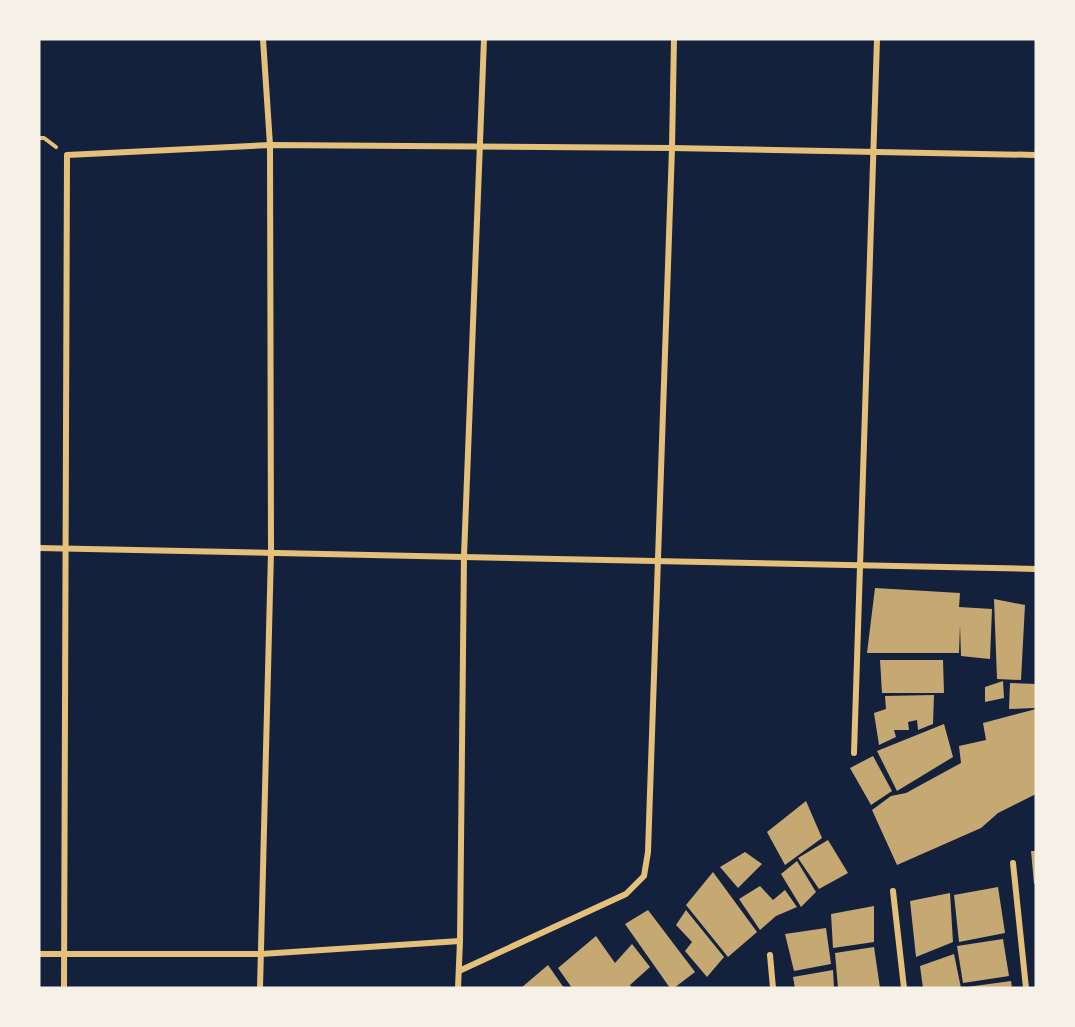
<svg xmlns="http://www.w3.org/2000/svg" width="1075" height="1027" viewBox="0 0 1075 1027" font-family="Lato,sans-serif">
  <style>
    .building { fill: #c6a872 }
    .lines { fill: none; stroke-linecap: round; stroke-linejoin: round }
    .path { stroke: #e5c07b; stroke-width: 4 }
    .minor { stroke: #e5c07b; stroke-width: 6 }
  </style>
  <rect width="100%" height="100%" fill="#14213d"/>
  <!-- building -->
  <g class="building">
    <polygon points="875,588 960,593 959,607 992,609 990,659 961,656 960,625 959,653 867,653"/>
    <polygon points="994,599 1025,605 1021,680 997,679"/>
    <polygon points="880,660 943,660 944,693 882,693"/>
    <polygon points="1003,681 1004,698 985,702 985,687"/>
    <polygon points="1010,683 1036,684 1036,708 1009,709"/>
    <polygon points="934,695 933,724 918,730 917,720 908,722 909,730 894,730 896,737 879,745 874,713 886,709 885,696"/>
    <polygon points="1036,709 1036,794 998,813 981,828 897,865 872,810 891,796 906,793 961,763 959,746 986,740 983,723"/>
    <polygon points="944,724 953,757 897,791 877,751"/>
    <polygon points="873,756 892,791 871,805 850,768"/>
    <polygon points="806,801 822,838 785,865 767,832"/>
    <polygon points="828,840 848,873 819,889 798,858"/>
    <polygon points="1031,851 1036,851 1036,884 1034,884"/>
    <polygon points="745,852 762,864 738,888 720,867"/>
    <polygon points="797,861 816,892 801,907 781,874"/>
    <polygon points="713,872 757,932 728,957 686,905"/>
    <polygon points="760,886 773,900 785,890 797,907 776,916 760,930 739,899"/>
    <polygon points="998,887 1005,933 959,942 954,895"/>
    <polygon points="950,893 953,942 916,957 910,901"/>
    <polygon points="874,906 874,942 833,948 831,914"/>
    <polygon points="648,910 695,972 674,988 670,988 625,924"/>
    <polygon points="686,910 724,957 707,977 685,951 692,942 676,925"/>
    <polygon points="826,928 831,964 794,971 785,934"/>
    <polygon points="596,936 615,963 632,944 650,967 630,985 632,988 572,988 558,968"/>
    <polygon points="1003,939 1009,976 963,983 957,946"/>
    <polygon points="874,947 880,988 838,988 835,953"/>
    <polygon points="954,954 961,988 923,988 920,966"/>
    <polygon points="548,965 564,988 521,988"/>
    <polygon points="833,970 834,988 795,988 793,977"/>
    <polygon points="1011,981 1012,988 967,988 967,987"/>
  </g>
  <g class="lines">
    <!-- path -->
    <polyline class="path" points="39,138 44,138 56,147"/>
    <!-- minor -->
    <g class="minor">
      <polyline points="39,548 1036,569"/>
      <polyline points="854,753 877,39"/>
      <polyline points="1013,863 1026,988"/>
      <polyline points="893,891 904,988"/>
      <polyline points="39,954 261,954 460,941"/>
      <polyline points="770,955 773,988"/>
      <polyline points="459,971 626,894 644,876 648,852 672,148 674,39"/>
      <polyline points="64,988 67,155 270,145 672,148 1036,155"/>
      <polyline points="260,988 271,552 270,145 263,39"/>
      <polyline points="458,988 460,941 464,556 484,39"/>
    </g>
  </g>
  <!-- border -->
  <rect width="1075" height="1027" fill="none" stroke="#f6f1e7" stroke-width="81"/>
</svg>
